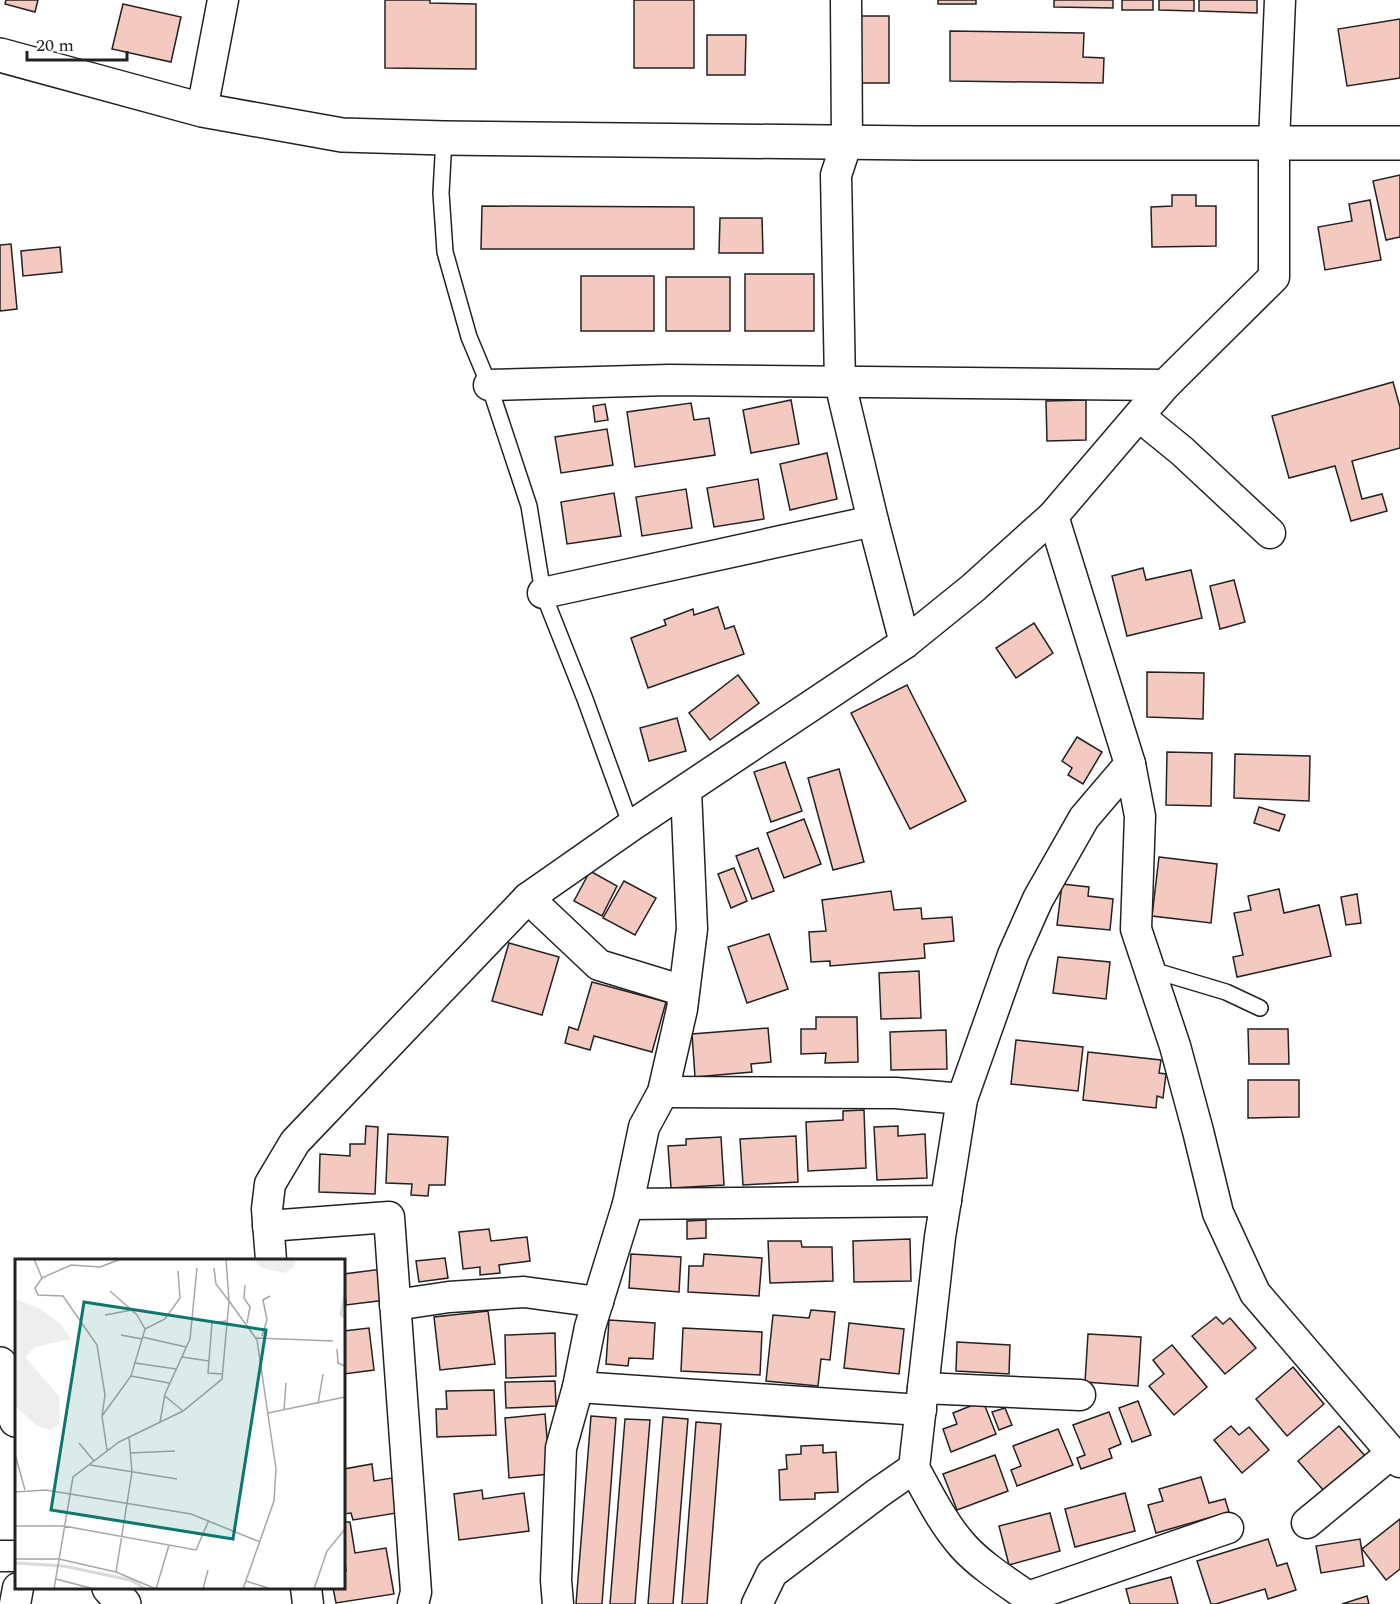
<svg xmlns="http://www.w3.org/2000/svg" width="1400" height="1604" viewBox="0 0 1400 1604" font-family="Spectral,serif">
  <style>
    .building { fill: #f3c9c0; stroke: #222; stroke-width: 1.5 }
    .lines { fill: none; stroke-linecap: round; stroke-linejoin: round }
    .lane-casing { stroke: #222; stroke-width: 18 }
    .street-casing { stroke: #222; stroke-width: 33 }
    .secondary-casing { stroke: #222; stroke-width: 36 }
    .lane { stroke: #fff; stroke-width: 15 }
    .street { stroke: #fff; stroke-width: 30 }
    .secondary { stroke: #fff; stroke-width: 33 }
    .inset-river { fill: none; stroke: #d9d9d9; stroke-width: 3 }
    .inset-road { fill: none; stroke: #a7a7a7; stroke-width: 1.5 }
    .view { fill: #0f766e; fill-opacity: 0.15; stroke: #0f766e; stroke-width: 3 }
    .inset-edge { fill: none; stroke: #222; stroke-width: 3 }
  </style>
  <rect width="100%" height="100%" fill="#fff"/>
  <!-- building -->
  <g class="building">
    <polygon points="6,0 38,0 35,12 5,4"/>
    <polygon points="385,0 430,0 430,3 476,4 476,69 385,68"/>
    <rect x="634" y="0" width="60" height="68"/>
    <rect x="938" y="0" width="38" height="4"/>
    <polygon points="1054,0 1113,0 1113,8 1054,7"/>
    <rect x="1122" y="0" width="31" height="10"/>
    <polygon points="1159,0 1194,0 1194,11 1159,10"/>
    <polygon points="1199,0 1257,0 1257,13 1199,11"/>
    <polygon points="123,4 181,17 171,62 112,49"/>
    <rect x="861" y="16" width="28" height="67"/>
    <polygon points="1400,19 1400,78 1347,86 1338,29"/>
    <polygon points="950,31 1084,33 1083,57 1104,58 1103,83 950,81"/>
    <polygon points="707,35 746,35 745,75 707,75"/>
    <polygon points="1400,175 1400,237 1386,240 1373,181"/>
    <polygon points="1172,195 1196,195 1196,206 1216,206 1216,246 1152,247 1151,207 1172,206"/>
    <polygon points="1370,200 1381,260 1325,270 1318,227 1352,221 1349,204"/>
    <polygon points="482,206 694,207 694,249 481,249"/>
    <polygon points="720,218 762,218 763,253 719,253"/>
    <polygon points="11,244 17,309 0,311 0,245"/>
    <polygon points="60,247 62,272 23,276 21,251"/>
    <rect x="745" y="274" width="69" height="57"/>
    <rect x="581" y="276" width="73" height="55"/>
    <rect x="666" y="277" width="64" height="54"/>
    <polygon points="1393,382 1400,407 1400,448 1352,461 1362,499 1382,494 1387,511 1351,521 1335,466 1289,478 1272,416"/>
    <polygon points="791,400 799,444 751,453 743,410"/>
    <polygon points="1086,400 1086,440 1047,441 1046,401"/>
    <polygon points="691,403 694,420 709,418 715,455 635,467 627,412"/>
    <polygon points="605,404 608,420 595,422 593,406"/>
    <polygon points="607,429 613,465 561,473 555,437"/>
    <polygon points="827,453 837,499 790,510 780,464"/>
    <polygon points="758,479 764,519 714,527 707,488"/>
    <polygon points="686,489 692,528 642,536 636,497"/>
    <polygon points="614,493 621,536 567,544 561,502"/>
    <polygon points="1143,568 1146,580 1191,570 1202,618 1127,636 1112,576"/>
    <polygon points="1234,580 1245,622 1220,629 1210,586"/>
    <polygon points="718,607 725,629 734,626 744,654 648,688 631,638 666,625 664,620 693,609 694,615"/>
    <polygon points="1034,623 1053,653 1016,678 996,648"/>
    <polygon points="1147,672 1204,673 1203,719 1147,717"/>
    <polygon points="738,675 759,703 710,740 689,713"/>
    <polygon points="907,685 966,801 910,829 851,713"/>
    <polygon points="677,718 686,751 649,761 640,728"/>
    <polygon points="1077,737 1102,752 1083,784 1068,775 1072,768 1062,761"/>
    <polygon points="1167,752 1212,753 1211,806 1166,805"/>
    <polygon points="1235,754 1310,756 1309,801 1234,798"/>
    <polygon points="785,762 802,811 771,822 754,772"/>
    <polygon points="839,769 864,862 833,870 808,778"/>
    <polygon points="1259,807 1285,815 1279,831 1254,823"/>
    <polygon points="804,819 821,864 784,878 767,833"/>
    <polygon points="758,848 774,891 752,899 736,856"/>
    <polygon points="1159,857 1217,864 1211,923 1152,916"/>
    <polygon points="734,868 747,901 731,908 718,874"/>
    <polygon points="590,871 617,886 602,916 574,901"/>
    <polygon points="624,881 656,898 635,935 603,918"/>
    <polygon points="1062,884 1089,887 1088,896 1113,899 1110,930 1057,925"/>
    <polygon points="1279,889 1284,913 1319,905 1331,956 1237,977 1233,957 1243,955 1234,913 1251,910 1248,896"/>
    <polygon points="891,891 894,910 921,908 922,919 952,917 954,941 924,944 925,958 830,966 830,961 811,962 809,932 826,931 822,900"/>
    <polygon points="1357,894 1361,923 1346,925 1341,897"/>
    <polygon points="769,934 788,989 747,1003 728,947"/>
    <polygon points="509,943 559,957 542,1015 492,1001"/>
    <polygon points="1058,957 1110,962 1106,999 1053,993"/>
    <polygon points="919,971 921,1018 881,1019 879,973"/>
    <polygon points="592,982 666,1002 652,1052 594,1036 590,1050 565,1043 569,1027 578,1030"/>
    <polygon points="816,1017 857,1017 858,1062 825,1063 826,1053 801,1054 801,1029 816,1029"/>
    <polygon points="768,1028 771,1062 751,1064 752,1072 695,1077 692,1034"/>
    <polygon points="1248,1029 1288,1029 1289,1064 1249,1064"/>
    <polygon points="946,1030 947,1069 891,1070 890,1032"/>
    <polygon points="1016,1040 1083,1047 1078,1091 1011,1084"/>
    <polygon points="1088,1052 1161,1060 1159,1073 1166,1074 1163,1098 1157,1096 1156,1108 1083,1100"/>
    <polygon points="1248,1080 1299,1080 1299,1117 1248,1118"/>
    <polygon points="864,1110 866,1168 808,1171 806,1122 843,1120 843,1111"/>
    <polygon points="366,1126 378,1127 375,1194 319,1192 320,1154 350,1156 350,1144 365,1144"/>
    <polygon points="898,1126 898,1136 925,1134 927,1178 877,1180 874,1127"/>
    <polygon points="388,1134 448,1137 445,1185 429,1185 428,1196 411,1195 412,1184 386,1183"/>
    <polygon points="796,1136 798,1182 743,1185 740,1139"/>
    <polygon points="721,1137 724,1185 671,1188 668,1146 686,1145 686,1139"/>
    <polygon points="706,1220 706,1238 687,1239 687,1221"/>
    <polygon points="489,1229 491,1241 527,1237 530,1261 499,1265 500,1273 480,1275 480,1267 463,1269 459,1232"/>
    <polygon points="910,1239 911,1281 854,1282 853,1241"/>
    <polygon points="768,1241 801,1241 802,1247 832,1247 833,1281 770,1283"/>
    <polygon points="631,1254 681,1257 679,1292 629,1288"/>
    <polygon points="704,1254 762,1258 759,1296 688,1292 689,1266 703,1266"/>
    <polygon points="445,1258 448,1278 419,1282 416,1261"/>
    <polygon points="382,1269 386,1300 346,1305 344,1274"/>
    <polygon points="811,1310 835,1312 830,1360 821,1359 818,1386 766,1381 773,1315 809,1318"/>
    <polygon points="488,1311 495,1364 440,1370 434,1317"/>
    <polygon points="1216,1317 1223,1324 1230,1318 1256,1348 1225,1374 1192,1336"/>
    <polygon points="609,1320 655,1323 653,1359 629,1358 628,1366 606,1364"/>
    <polygon points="849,1323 904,1329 899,1374 844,1368"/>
    <polygon points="369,1328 374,1370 344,1374 344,1331"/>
    <polygon points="683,1328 762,1332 760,1375 681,1371"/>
    <polygon points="555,1333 556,1376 506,1378 505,1335"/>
    <polygon points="1088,1334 1141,1337 1138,1386 1085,1382"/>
    <polygon points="957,1342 1010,1345 1009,1374 956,1371"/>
    <polygon points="1172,1345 1207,1387 1174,1415 1149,1386 1164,1374 1153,1360"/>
    <polygon points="1293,1367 1324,1404 1287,1436 1256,1399"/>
    <polygon points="555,1381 556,1406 506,1408 505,1382"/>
    <polygon points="494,1390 496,1435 437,1437 436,1409 447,1409 446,1391"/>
    <polygon points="983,1401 996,1434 951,1452 943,1429 957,1424 953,1413"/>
    <polygon points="1138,1401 1151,1435 1132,1442 1119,1408"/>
    <polygon points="1005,1408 1012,1425 999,1430 992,1412"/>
    <polygon points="1109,1412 1121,1444 1109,1449 1112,1458 1081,1469 1077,1458 1085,1455 1073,1425"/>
    <polygon points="545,1414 550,1474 509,1478 505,1418"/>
    <polygon points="591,1416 616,1418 602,1604 576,1604"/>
    <polygon points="663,1417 688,1419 673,1604 648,1604"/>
    <polygon points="625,1419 650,1420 635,1604 610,1604"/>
    <polygon points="696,1422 721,1424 707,1604 682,1604"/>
    <polygon points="1231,1426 1239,1435 1249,1427 1269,1450 1242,1473 1214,1440"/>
    <polygon points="1339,1426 1365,1456 1324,1491 1298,1461"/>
    <polygon points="1058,1429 1073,1465 1017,1486 1011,1470 1021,1466 1013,1446"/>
    <polygon points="823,1445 823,1453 836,1452 838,1492 815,1493 815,1499 780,1500 779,1470 787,1469 786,1455 801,1454 801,1446"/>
    <polygon points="995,1455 1008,1491 957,1510 943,1474"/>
    <polygon points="372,1464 374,1481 392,1478 397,1513 353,1520 351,1513 344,1514 344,1469"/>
    <polygon points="1201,1477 1209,1503 1225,1499 1229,1512 1156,1533 1148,1505 1163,1501 1159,1489"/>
    <polygon points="482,1490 483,1499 524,1493 529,1531 459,1540 454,1494"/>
    <polygon points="1125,1493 1135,1531 1075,1547 1065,1509"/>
    <polygon points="1050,1513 1060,1551 1009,1565 999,1526"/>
    <polygon points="1400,1519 1400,1569 1386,1580 1362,1549"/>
    <polygon points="344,1522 350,1522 355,1553 386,1548 394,1594 336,1603 333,1588 344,1588 344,1572 346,1571 345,1562 344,1562"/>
    <polygon points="1268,1539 1277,1566 1287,1563 1296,1590 1268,1599 1265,1589 1216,1604 1211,1604 1197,1561"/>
    <polygon points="1360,1539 1364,1566 1321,1573 1316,1546"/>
    <polygon points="1171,1577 1178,1604 1130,1604 1126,1589"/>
    <polygon points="1367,1596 1369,1604 1342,1604"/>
  </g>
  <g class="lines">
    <defs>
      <g id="lane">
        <polyline points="444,138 441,193 445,252 469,337 489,385 529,506 543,593 585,699 631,826"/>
        <polyline points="1149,969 1226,992 1260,1008"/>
      </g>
      <g id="street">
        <polyline points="846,0 847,142 836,175 840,383 873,521 905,643"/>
        <polyline points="202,110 223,0"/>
        <polyline points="489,385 669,380 1165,385"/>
        <polyline points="1139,416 1182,451 1270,533"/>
        <polyline points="543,593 873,521"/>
        <polyline points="1130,764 1140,816 1136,929 1175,1046 1198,1131 1218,1213 1255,1293 1400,1462"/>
        <polyline points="528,898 599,965 684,991"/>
        <polyline points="663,1092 896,1093 962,1099"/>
        <polyline points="628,1204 946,1201"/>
        <polyline points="268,1226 389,1217 416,1592 413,1604"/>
        <polyline points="271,1260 267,1209 270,1184 295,1142 528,898 631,826 905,643 973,588 1053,516 1165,385 1274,277 1274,142 1280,0"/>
        <polyline points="395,1305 449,1297 524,1292 598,1302"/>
        <polyline points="578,1387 921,1410"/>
        <polyline points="923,1388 1080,1395"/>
        <path d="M914,1468C929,1495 943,1524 964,1547C983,1568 1015,1587 1038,1604"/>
        <polyline points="1307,1523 1392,1453"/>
        <polyline points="0,1556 16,1556"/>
        <polyline points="306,1588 308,1604"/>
        <polyline points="1028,1597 1228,1528"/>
        <polyline points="15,1604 18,1588"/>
        <polyline points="558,1604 556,1580 561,1448 578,1387 590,1327 628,1204 644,1127 663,1092 682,1009 692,929 686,790"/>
        <polyline points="757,1604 772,1573 878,1493 914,1468 940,1237 962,1099 1013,955 1038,899 1084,818 1130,764 1053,516"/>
      </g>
      <g id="secondary">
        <polyline points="0,55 202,110 342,135 444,138 918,143 1400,143"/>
        <polyline points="0,1364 16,1420"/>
        <polyline points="109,1588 124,1604"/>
      </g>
    </defs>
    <!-- lane casing -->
    <use href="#lane" class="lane-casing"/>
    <!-- street casing -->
    <use href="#street" class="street-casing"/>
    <!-- secondary casing -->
    <use href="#secondary" class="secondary-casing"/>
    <!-- lane -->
    <use href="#lane" class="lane"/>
    <!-- street -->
    <use href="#street" class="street"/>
    <!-- secondary -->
    <use href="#secondary" class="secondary"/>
  </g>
  <!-- overview -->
  <g transform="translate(15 1259)">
    <rect width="330" height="330" fill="#fff"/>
    <path d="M281,0L279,8L269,14L247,9L238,0ZM0,40L24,49L46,65L56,80L20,88L10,98L44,137L45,165L35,171L21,166L0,147Z" fill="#eee"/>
    <path class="inset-river" d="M330,35L326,55L330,58M0,304L49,307L115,321L131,330"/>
    <path class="inset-road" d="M19,0L27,19L56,6L85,8L106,0M211,0L214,42L242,81L261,210L259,242L228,330M27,19L20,29L23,36L48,37L82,86L90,136L87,157M230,26L229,39L235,48L232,64M95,32L122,56L130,70M90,56L117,51M106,76L127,80M247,77L252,61L248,41L255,37M127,78L171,88M241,79L318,82M322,90L323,104L330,107M167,98L194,102M120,104L161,110M208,115L193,114L197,64L211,62M116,117L154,124M150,137L168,152M303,145L308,115M269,151L271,124M253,154L330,138M145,163L150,135L175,80L182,9M64,184L79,202M92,191L87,157L116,117L130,70L150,60L165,39L163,12M115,194L160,192M0,195L10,231M75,206L162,220M0,233L31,231L176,255L245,283M0,267H49L181,291L194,261M0,300H44L101,313L141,330M101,313L117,213L114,178M41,320L79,330M231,322L256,330M39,330L58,218L104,183L168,152L207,120L214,42L201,25L199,9M141,330L154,286M188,330L193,311M299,330L312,292L330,270"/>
    <path class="view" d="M69,43L251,71L218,280L36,251Z"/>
    <rect width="330" height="330" class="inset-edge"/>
  </g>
  <!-- scale -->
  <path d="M27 51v9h100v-9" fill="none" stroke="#222222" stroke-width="3"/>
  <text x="36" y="51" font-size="18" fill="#222222" stroke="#ffffff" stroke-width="4.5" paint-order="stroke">20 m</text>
</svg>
